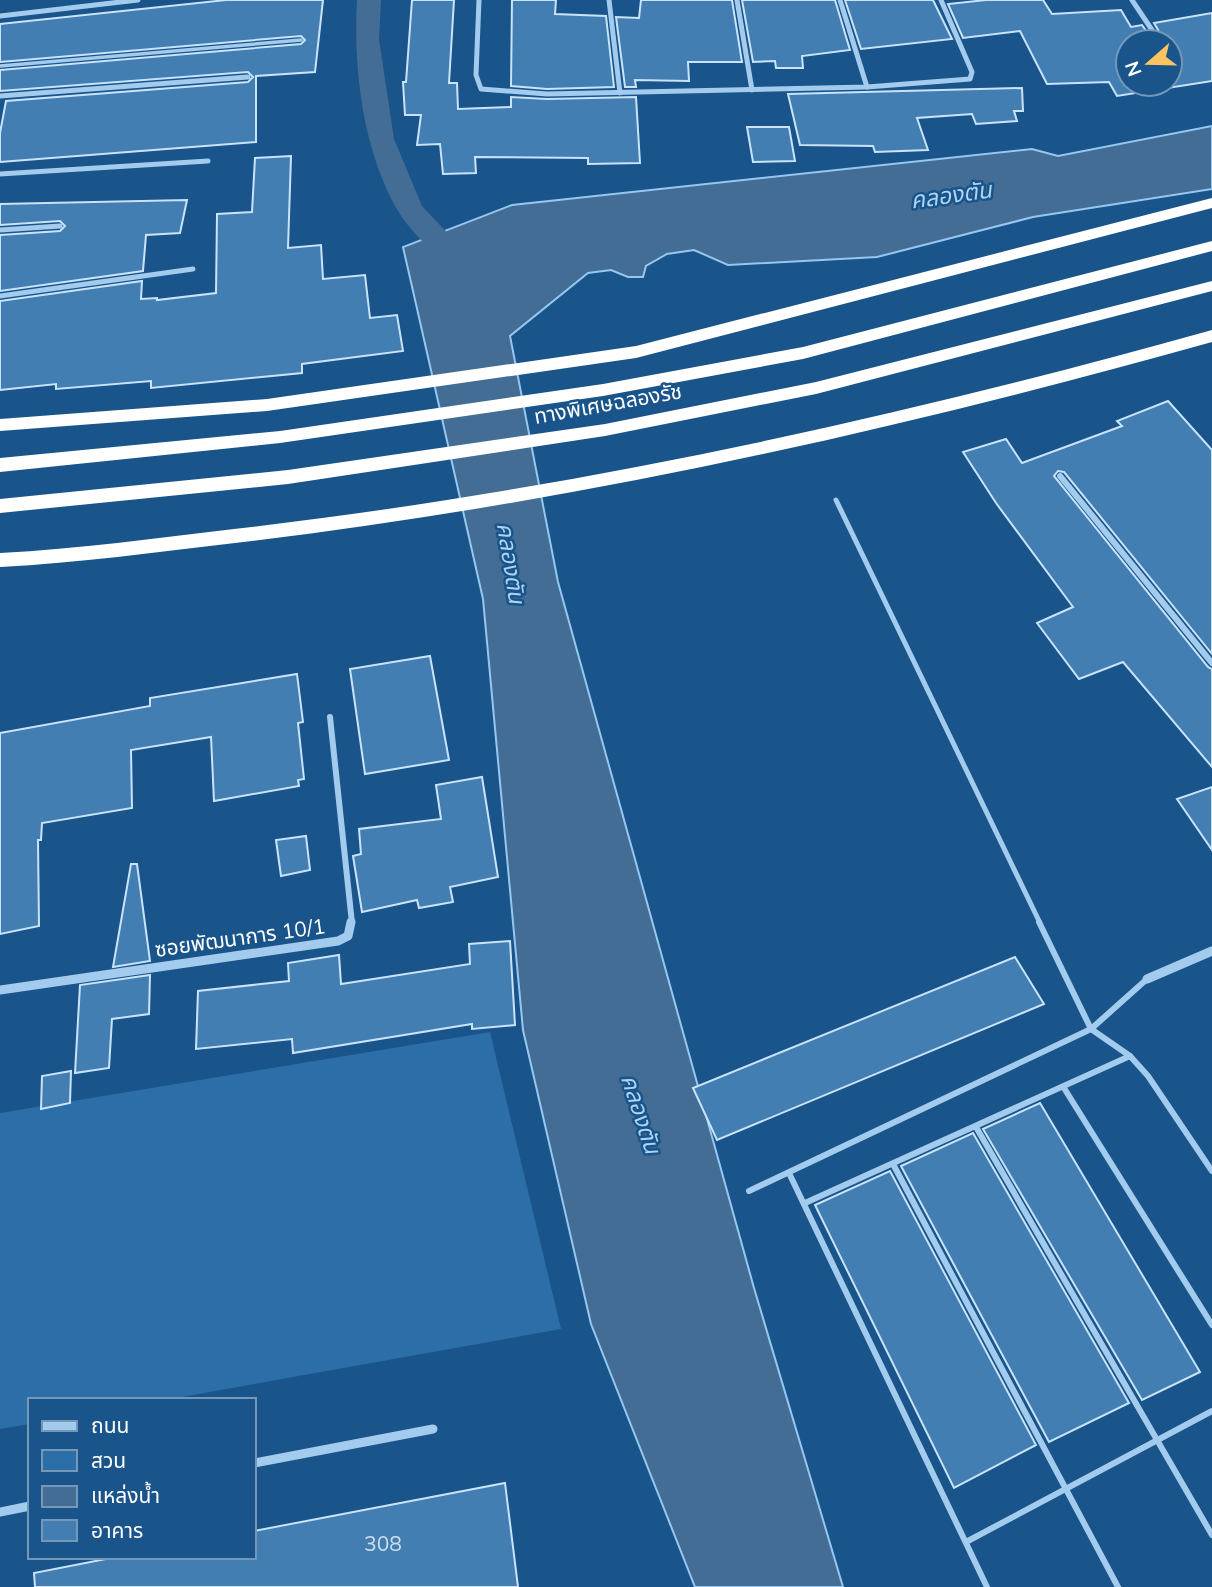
<svg xmlns="http://www.w3.org/2000/svg" width="1212" height="1587" viewBox="0 0 1212 1587" font-family="Mulish,'Noto Sans Thai',sans-serif">
  <style>
    .green { fill: #2c6ea8 }
    .water { fill: #436d94; stroke: #95c7f0; stroke-width: 2 }
    .lines { fill: none; stroke-linecap: round; stroke-linejoin: round }
    .canal { fill: #436d94; fill-rule: evenodd }
    .building { fill: #427eb2; stroke: #c8e3fa; stroke-width: 2 }
    .service-far2 { stroke: #a3cbed; stroke-width: 3.5 }
    .service-far1 { stroke: #a3cbed; stroke-width: 5 }
    .service { stroke: #a3cbed; stroke-width: 6 }
    .minor-far2 { stroke: #a3cbed; stroke-width: 5 }
    .minor-far1 { stroke: #a3cbed; stroke-width: 6 }
    .minor { stroke: #a3cbed; stroke-width: 9 }
    .motorway { fill: #fff; fill-rule: evenodd }
    .labels { text-anchor: middle; stroke-width: 5; stroke-linejoin: round; paint-order: stroke }
    .street-label { font-size: 21px; fill: #fff; stroke: #19548a }
    .near-number-label { font-size: 21px; fill: #d0dfec }
    .water-label { font-size: 23px; font-style: italic; fill: #aed4f5; stroke: #19548a }
  </style>
  <rect width="100%" height="100%" fill="#19548a"/>
  <!-- green -->
  <polygon class="green" points="490,1032 561,1329 165,1400 30,1400 30,1424 0,1429 0,1113"/>
  <!-- water -->
  <polygon class="water" points="1212,126 1212,189 1033,217 877,257 728,265 694,250 667,254 646,266 643,277 628,277 611,270 588,273 510,336 558,582 754,1288 843,1587 695,1587 591,1324 523,1030 483,599 403,247 512,205 1032,149 1058,156"/>
  <g class="lines">
    <!-- canal -->
    <path class="canal" d="M357,0H381L379,39L394,139L422,206L472,259L476,265L472,271L462,274L452,271C435,253 411,233 398,211C363,151 353,68 357,0Z"/>
  </g>
  <!-- building -->
  <g class="building">
    <polygon points="226,0 323,0 315,72 256,76 256,142 0,162 0,133 6,101 248,82 253,77 248,72 0,91 0,70 301,44 305,40 301,36 0,62 0,24"/>
    <polygon points="412,0 454,0 449,83 457,83 458,109 511,107 511,97 547,99 636,97 640,163 588,164 588,158 475,157 476,173 443,174 440,144 417,145 421,115 405,115 403,82 406,82"/>
    <polygon points="512,0 556,0 555,14 606,16 614,87 547,89 511,86"/>
    <polygon points="641,0 732,0 742,62 688,62 689,81 635,80 636,87 625,87 616,17 639,18"/>
    <polygon points="742,0 835,0 850,50 802,56 803,68 776,68 775,61 753,62"/>
    <polygon points="845,0 933,0 952,39 861,49"/>
    <polygon points="986,0 1043,0 1052,14 1121,10 1131,27 1142,25 1154,42 1128,42 1128,84 1170,84 1170,42 1165,42 1154,23 1212,13 1212,81 1117,96 1109,82 1047,84 1020,31 963,38 948,4"/>
    <polygon points="1022,88 1023,111 1014,111 1017,121 976,124 972,114 917,118 928,150 875,152 873,146 800,145 788,94"/>
    <polygon points="747,127 789,127 795,161 753,162"/>
    <polygon points="291,156 288,248 321,245 323,279 365,275 370,318 397,315 403,351 302,364 302,373 151,388 151,381 56,389 56,384 0,390 0,301 142,281 141,299 157,298 157,300 216,293 217,214 252,212 255,158"/>
    <polygon points="187,200 180,233 146,235 143,271 0,291 0,235 60,231 65,226 60,221 0,225 0,204"/>
    <polygon points="1168,401 1212,450 1212,654 1064,472 1058,471 1054,476 1208,667 1212,669 1212,767 1123,662 1079,679 1037,623 1073,607 996,503 963,452 1006,439 1022,463 1122,426 1117,421"/>
    <polygon points="430,656 449,760 365,774 350,669"/>
    <polygon points="297,674 303,722 298,723 304,779 298,780 299,786 214,801 211,737 131,750 132,808 42,823 41,840 38,840 39,926 0,934 0,733 150,706 150,698"/>
    <polygon points="482,777 498,877 450,887 453,902 419,908 417,900 362,912 353,856 361,854 359,829 441,819 436,785"/>
    <polygon points="1212,787 1212,850 1177,799"/>
    <polygon points="306,836 310,870 281,876 276,840"/>
    <polygon points="131,864 137,864 150,961 113,967"/>
    <polygon points="510,941 515,1025 472,1029 472,1024 293,1053 292,1039 196,1049 198,991 289,981 288,963 339,955 341,984 470,964 469,944"/>
    <polygon points="1015,957 1044,1004 717,1140 693,1088"/>
    <polygon points="150,975 149,1014 112,1019 109,1068 75,1073 80,985"/>
    <polygon points="71,1071 70,1103 41,1109 42,1076"/>
    <polygon points="1040,1103 1200,1372 1142,1400 983,1129"/>
    <polygon points="973,1133 1129,1403 1049,1442 901,1166"/>
    <polygon points="890,1171 1036,1445 954,1488 815,1205"/>
    <polygon points="505,1483 518,1587 35,1587 34,1573 116,1557 254,1557 254,1531"/>
  </g>
  <g class="lines">
    <!-- service-far2 -->
    <polyline class="service-far2" points="0,66 301,40"/>
    <!-- service-far1 -->
    <polyline class="service-far1" points="836,500 1040,923"/>
    <!-- service -->
    <g class="service">
      <polyline points="1039,922 1091,1029 1130,1056 1148,1076 1212,1171"/>
      <polyline points="1064,1088 1212,1325"/>
      <polyline points="976,1127 1212,1535"/>
      <polyline points="893,1164 1118,1587"/>
      <polyline points="789,1173 987,1587"/>
      <polyline points="749,1191 1091,1029 1147,979"/>
      <polyline points="805,1203 1130,1056"/>
      <polyline points="966,1542 1212,1411"/>
    </g>
    <!-- minor-far2 -->
    <g class="minor-far2">
      <polyline points="479,0 476,75 481,89 547,94 867,87 970,79 972,72 941,0"/>
      <polyline points="609,0 620,93"/>
      <polyline points="737,0 752,90"/>
      <polyline points="840,0 867,87"/>
      <polyline points="1132,0 1160,42"/>
      <polyline points="0,16 138,0"/>
      <polyline points="0,96 248,77"/>
      <polyline points="0,174 208,161"/>
      <polyline points="0,230 60,226"/>
      <polyline points="0,296 193,269"/>
    </g>
    <!-- minor-far1 -->
    <g class="minor-far1">
      <polyline points="1060,476 1212,663"/>
      <polyline points="330,717 352,923"/>
    </g>
    <!-- minor -->
    <g class="minor">
      <polyline points="1147,979 1212,951"/>
      <polyline points="0,990 338,941 348,936 351,922"/>
      <polyline points="254,1463 433,1429"/>
      <polyline points="0,1512 30,1506"/>
    </g>
    <!-- motorway -->
    <g class="motorway">
      <polygon points="1212,198 1212,208 636,358 267,411 0,431 0,419 267,399 636,346"/>
      <polygon points="1212,241 1212,251 803,359 603,396 280,443 0,472 0,458 280,431 603,384 803,347"/>
      <polygon points="1212,281 1212,291 816,394 605,436 288,484 0,513 0,499 288,470 605,424 816,382"/>
      <path d="M1212,330V342C891,432 566,504 235,543C156,552 79,563 0,567V553C79,549 156,538 234,529C565,491 891,420 1212,330Z"/>
    </g>
  </g>
  <g class="labels">
    <!-- street labels -->
    <g class="street-label">
      <text transform="translate(608 404) rotate(-10)" y="7">ทางพิเศษฉลองรัช</text>
      <text transform="translate(240 938) rotate(-8)" y="7">ซอยพัฒนาการ 10/1</text>
    </g>
    <!-- near-number labels -->
    <g class="near-number-label">
      <text x="383" y="1551">308</text>
    </g>
    <!-- water labels -->
    <g class="water-label">
      <text transform="translate(951 195) rotate(-8)" y="8">คลองตัน</text>
      <text transform="translate(511 563) rotate(81)" y="8">คลองตัน</text>
      <text transform="translate(641 1114) rotate(72)" y="8">คลองตัน</text>
    </g>
  </g>
  <!-- legend -->
  <rect x="28" y="1398" width="228" height="161" fill="#19548a" stroke="#7598b9" stroke-width="2"/>
  <rect x="42" y="1421" width="35" height="10" fill="#a3cbed" stroke="#7598b9" stroke-width="2"/>
  <text x="91" y="1433" font-size="21" fill="#ffffff">ถนน</text>
  <rect x="42" y="1450" width="35" height="21" fill="#2c6ea8" stroke="#7598b9" stroke-width="2"/>
  <text x="91" y="1468" font-size="21" fill="#ffffff">สวน</text>
  <rect x="42" y="1486" width="35" height="21" fill="#436d94" stroke="#7598b9" stroke-width="2"/>
  <text x="91" y="1503" font-size="21" fill="#ffffff">แหล่งน้ำ</text>
  <rect x="42" y="1520" width="35" height="21" fill="#427eb2" stroke="#7598b9" stroke-width="2"/>
  <text x="91" y="1538" font-size="21" fill="#ffffff">อาคาร</text>
  <!-- north arrow -->
  <g transform="translate(1149 63) rotate(250)"><circle r="33" fill="#19548a" stroke="#7598b9" stroke-width="2"/>
  <path d="M0-5L12 26L0 18L-12 26Z" fill="#ffc35f"/>
  <text y="-10" font-size="19" font-weight="bold" text-anchor="middle" fill="#ffffff">N</text>
  </g>
</svg>
